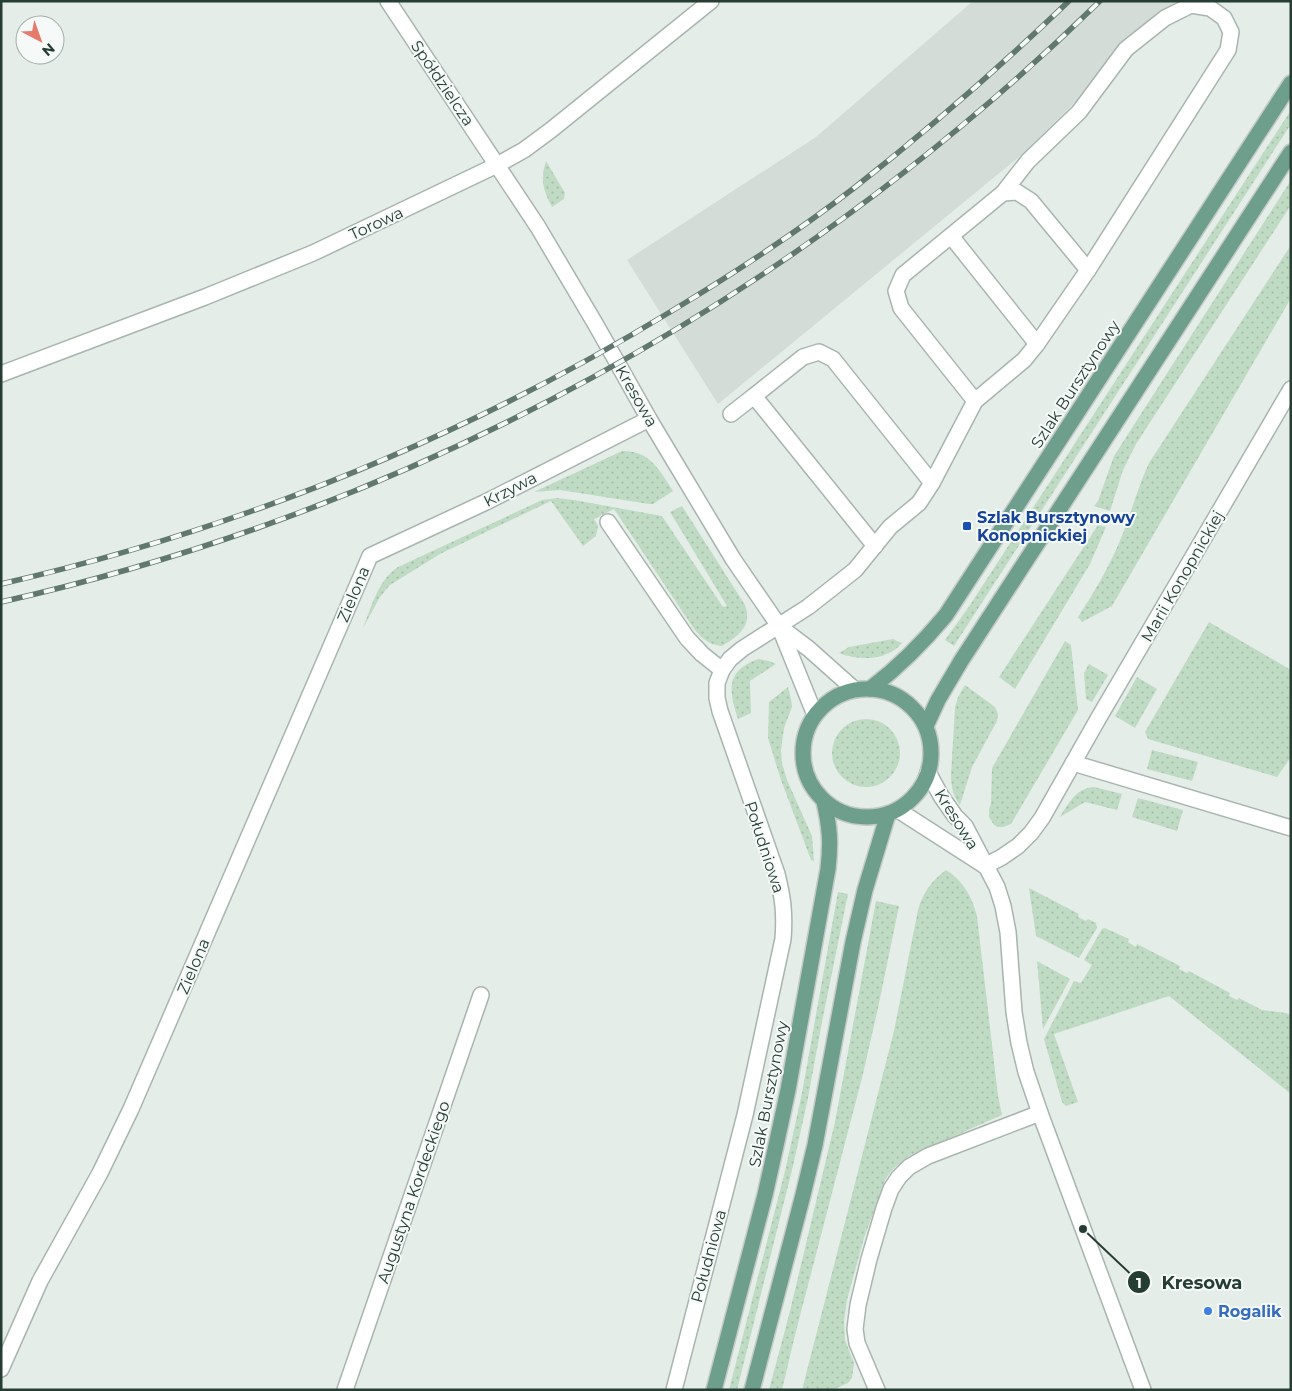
<svg xmlns="http://www.w3.org/2000/svg" width="1292" height="1391" viewBox="0 0 1292 1391" font-family="Montserrat,sans-serif">
  <style>
    .built { fill: #d3dcd7 }
    .grass { fill: url(#grass-dots) }
    .lines { fill: none; stroke-linecap: round; stroke-linejoin: round }
    .minor-casing { stroke: #a8b5ae; stroke-width: 18 }
    .major-casing { stroke: #c2c9c6; stroke-width: 18 }
    .minor { stroke: #fff; stroke-width: 15 }
    .major { stroke: #6e9e8c; stroke-width: 15 }
    .rail-casing { stroke: #61786f; stroke-width: 5.5 }
    .rail { stroke: #f5f9f7; stroke-width: 4; stroke-dasharray: 11; stroke-linecap: butt }
    .transit-dot { fill: #1a4fb4; stroke: #f5f9f7; stroke-width: 2 }
    .shop-dot { fill: #3f7fe0; stroke: #f5f9f7; stroke-width: 2 }
    .labels { text-anchor: middle; stroke-width: 4; stroke-linejoin: round; paint-order: stroke }
    .street-label { font-size: 16px; fill: #263d34; stroke: #f5f9f7 }
    .transit-label { font-size: 16px; font-weight: bold; fill: #164399; stroke: #f5f9f7; text-anchor: start }
    .shop-label { font-size: 16px; font-weight: bold; fill: #366cbe; stroke: #f5f9f7; text-anchor: start }
    .leader { fill: none; stroke: #263d34; stroke-width: 2 }
    .callout-dot { fill: #263d34; stroke: #f5f9f7; stroke-width: 2 }
    .mark-label { font-size: 15px; text-anchor: middle; font-weight: bold; fill: #fff }
    .callout-label { font-size: 18px; text-anchor: middle; font-weight: bold; fill: #263d34; stroke: #f5f9f7; stroke-width: 4; stroke-linejoin: round; paint-order: stroke }
  </style>
  <defs>
    <pattern id="grass-dots" width="8" height="8" patternUnits="userSpaceOnUse" patternTransform="scale(1.25)"><rect width="8" height="8" fill="#c0dbc4"/><path d="M2 2h.1M6 6h.1" fill="none" stroke="#a5bda9" stroke-width="1.8" stroke-linecap="round"/></pattern>
  </defs>
  <rect width="100%" height="100%" fill="#e5ede8"/>
  <!-- built -->
  <polygon class="built" points="973,1 1176,1 1025,152 718,404 627,260 816,137"/>
  <!-- grass -->
  <g class="grass">
    <polygon points="1291,110 1291,124 954,646 945,640 970,605"/>
    <path d="M546,161L565,193L564,199L552,207C543,190 540,180 546,161Z"/>
    <polygon points="1291,180 1291,205 1136,444 1123,470 1110,511 1094,506 1098,501 1114,456"/>
    <path d="M1291,245V298L1112,606L1082,622L1078,617C1093,594 1108,569 1119,543C1130,517 1137,489 1149,463Z"/>
    <path d="M622,451C650,450 660,471 673,491L653,504H649L560,490L534,492Z"/>
    <path d="M557,498L574,500L662,516L723,607L727,606L670,512L682,506L745,605C753,626 738,636 722,646C708,645 700,637 692,626L614,509L594,519L598,526L596,536L583,546L551,501L440,554L390,585L380,597L363,628C372,606 378,580 398,567L542,500Z"/>
    <polygon points="1098,525 1106,527 1090,564 1015,689 999,677"/>
    <polygon points="1209,622 1291,670 1291,757 1277,777 1148,739 1145,732"/>
    <path d="M893,639L902,643C887,661 859,661 839,653L849,647Z"/>
    <polygon points="1065,641 1071,645 1078,710 1011,824 1003,827 998,827 994,825 989,817 989,809 991,803 992,768"/>
    <path d="M758,659L769,661L776,664L750,681L751,713L738,719C729,691 725,671 758,659Z"/>
    <polygon points="1089,664 1108,675 1092,702 1086,699 1084,673"/>
    <polygon points="1137,677 1157,689 1135,728 1115,716"/>
    <path d="M965,685L995,707L998,714L997,721L972,767L960,805C953,797 951,785 951,775L955,707L958,697Z"/>
    <polygon points="788,687 791,699 792,707 784,728 781,750 782,763 787,780 812,836 814,861 811,860 781,780 768,738 769,702"/>
    <circle cx="866" cy="753" r="34"/>
    <polygon points="1152,750 1198,762 1192,781 1147,769"/>
    <path d="M1094,787L1122,794L1117,810L1085,802L1060,817C1068,804 1076,788 1094,787Z"/>
    <polygon points="1138,798 1183,810 1177,831 1132,817"/>
    <path d="M946,870C963,880 972,897 977,916L998,1096L1002,1115L909,1156L893,1169L886,1178L864,1238L847,1300L844,1321L845,1340L854,1363L852,1378L848,1383L832,1390H802L894,1031L918,910C923,893 931,881 946,870Z"/>
    <polygon points="1029,888 1079,914 1078,917 1086,921 1088,919 1096,923 1097,928 1079,958 1036,936"/>
    <polygon points="838,892 848,894 822,1022 808,1098 793,1166 737,1390 729,1390 785,1171 802,1093"/>
    <polygon points="876,901 899,906 878,1008 863,1074 795,1335 782,1390 769,1390 790,1311 835,1122"/>
    <polygon points="1105,928 1129,939 1128,942 1136,947 1137,944 1180,966 1179,969 1187,973 1189,971 1230,993 1229,996 1237,1000 1239,998 1262,1010 1286,1013 1291,1015 1291,1094 1169,996 1054,1034 1078,1102 1066,1106 1062,1102 1044,1039 1074,981 1081,983 1092,965 1084,960 1102,929"/>
    <polygon points="1037,961 1070,979 1043,1029"/>
  </g>
  <g class="lines">
    <defs>
      <g id="minor">
        <polyline points="388,1 538,227 596,325 649,419 733,559 779,626 815,715"/>
        <polyline points="1003,193 1017,192 1031,201 1088,270"/>
        <polyline points="951,236 1037,344"/>
        <polyline points="1,374 205,297 313,253 497,165 524,150 551,130 711,1"/>
        <polyline points="731,414 754,396"/>
        <polyline points="608,522 687,638 702,654 722,670"/>
        <polyline points="875,546 754,396 803,357 819,352 833,359 932,483"/>
        <polyline points="780,627 809,649 855,690"/>
        <polyline points="1073,763 1291,828"/>
        <polyline points="928,772 941,796 955,816 965,826 997,887 1003,906 1008,932 1014,1012 1019,1043 1026,1072 1040,1113 1143,1390"/>
        <polyline points="898,810 985,866"/>
        <polyline points="985,866 1002,857 1018,846 1031,833 1042,818 1098,719 1291,389"/>
        <polyline points="1,1369 40,1281 100,1173 131,1109 370,556 486,502 649,419"/>
        <polyline points="345,1390 481,995"/>
        <path d="M674,1390L745,1115L783,939C785,914 783,898 777,874L720,711L717,698V683L722,670L730,659L742,649L808,607L855,570L890,527L919,503L932,483L975,401L1024,360L1037,344L1088,270L1228,50L1231,32L1224,18L1210,8L1191,5L1165,18L1126,49L1079,112L1028,161L1003,193L903,275L896,291L901,308L975,401"/>
        <polyline points="877,1390 857,1343 855,1329 858,1305 869,1259 884,1208 891,1189 899,1177 909,1167 928,1156 1040,1113"/>
      </g>
      <g id="major">
        <circle cx="867" cy="753" r="64"/>
        <path d="M870,689C900,666 922,644 946,615L1291,83"/>
        <polyline points="926,726 938,700 961,661 1291,152"/>
        <path d="M714,1390L765,1195L777,1141L788,1090L828,869C831,843 830,828 824,802"/>
        <polyline points="752,1390 803,1195 815,1145 853,942 865,890 888,814"/>
      </g>
    </defs>
    <!-- minor casing -->
    <use href="#minor" class="minor-casing"/>
    <!-- major casing -->
    <use href="#major" class="major-casing"/>
    <!-- minor -->
    <use href="#minor" class="minor"/>
    <!-- major -->
    <use href="#major" class="major"/>
    <defs>
      <g id="rail">
        <path d="M1,584C237,530 463,438 670,312C733,274 796,233 854,188C929,129 1000,67 1069,1"/>
        <path d="M1,602C415,509 797,297 1100,1"/>
      </g>
    </defs>
    <!-- rail casing -->
    <use href="#rail" class="rail-casing"/>
    <!-- rail -->
    <use href="#rail" class="rail"/>
  </g>
  <!-- markers -->
  <rect class="transit-dot" x="962" y="521" width="10" height="10" rx="2.5"/>
  <circle class="shop-dot" cx="1208" cy="1311" r="5"/>
  <g class="labels">
    <!-- street labels -->
    <g class="street-label">
      <text transform="translate(443 83) rotate(56)" y="6">Spółdzielcza</text>
      <text transform="translate(376 223) rotate(-25)" y="6">Torowa</text>
      <text transform="translate(1075 384) rotate(-57)" y="6">Szlak Bursztynowy</text>
      <text transform="translate(637 396) rotate(60)" y="6">Kresowa</text>
      <text transform="translate(510 489) rotate(-27)" y="6">Krzywa</text>
      <text transform="translate(1182 576) rotate(-60)" y="6">Marii Konopnickiej</text>
      <text transform="translate(353 594) rotate(-67)" y="6">Zielona</text>
      <text transform="translate(957 819) rotate(58)" y="6">Kresowa</text>
      <text transform="translate(765 847) rotate(72)" y="6">Południowa</text>
      <text transform="translate(193 966) rotate(-67)" y="6">Zielona</text>
      <text transform="translate(768 1094) rotate(-79)" y="6">Szlak Bursztynowy</text>
      <text transform="translate(413 1192) rotate(-71)" y="6">Augustyna Kordeckiego</text>
      <text transform="translate(708 1256) rotate(-75)" y="6">Południowa</text>
    </g>
    <!-- transit labels -->
    <g class="transit-label">
      <text x="977" y="523">Szlak Bursztynowy<tspan x="977" dy="18">Konopnickiej</tspan></text>
    </g>
    <!-- shop labels -->
    <g class="shop-label">
      <text x="1218" y="1317">Rogalik</text>
    </g>
  </g>
  <!-- callouts -->
  <path class="leader" d="M1083 1229L1139 1282"/>
  <g class="callout-dot">
    <circle cx="1083" cy="1229" r="5"/>
    <circle cx="1139" cy="1282" r="12"/>
  </g>
  <g class="mark-label">
    <text x="1139" y="1288">1</text>
  </g>
  <g class="callout-label">
    <text x="1202" y="1289">Kresowa</text>
  </g>
  <!-- border -->
  <rect width="1292" height="1391" fill="none" stroke="#263d34" stroke-width="5"/>
  <!-- north arrow -->
  <g transform="translate(40 40) rotate(139)"><circle r="24" fill="#f5f9f7" stroke="#a2aea9"/>
  <path d="M0-4L9 19L0 12L-9 19Z" fill="#e47b6c"/>
  <text y="-8" font-size="14" font-weight="bold" text-anchor="middle" fill="#263d34">N</text>
  </g>
</svg>
